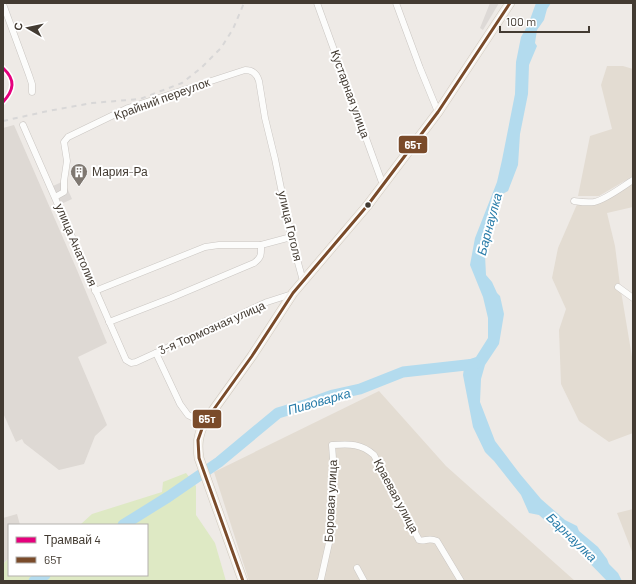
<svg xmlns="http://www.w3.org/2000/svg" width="636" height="584" viewBox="0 0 636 584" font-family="Barlow,sans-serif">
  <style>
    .residential { fill: #e3dcd2 }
    .industrial { fill: #ded9d4 }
    .green { fill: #dee9c4 }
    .parking { fill: #ddd9d6 }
    .water { fill: #b3dbee }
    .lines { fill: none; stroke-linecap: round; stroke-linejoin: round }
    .river { stroke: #b3dbee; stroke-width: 11 }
    .minor-casing { stroke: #cac6c2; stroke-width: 7 }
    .secondary-casing { stroke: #cfc8be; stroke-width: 10 }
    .minor { stroke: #fcfcfb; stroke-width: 6 }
    .secondary { stroke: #f6f2ec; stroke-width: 9 }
    .rail { stroke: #d8d7d7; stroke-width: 2; stroke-dasharray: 5 5; stroke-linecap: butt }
    .bus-1-casing { stroke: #fff; stroke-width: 6 }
    .bus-1 { stroke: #7a4b2a; stroke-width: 3 }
    .tram-1-casing { stroke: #fff; stroke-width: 6 }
    .tram-1 { stroke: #e5007d; stroke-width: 3 }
    .bus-dot { fill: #433b32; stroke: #fff; stroke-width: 1.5 }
    .labels { text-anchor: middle; stroke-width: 4; stroke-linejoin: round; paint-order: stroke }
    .street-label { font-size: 12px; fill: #433b32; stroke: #fff }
    .poi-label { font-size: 12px; fill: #433b32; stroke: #fff; text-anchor: start }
    .water-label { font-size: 13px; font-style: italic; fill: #287ca9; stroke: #fff }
    .line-badge { stroke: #fff; stroke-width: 1.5 }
    .badge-label { font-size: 11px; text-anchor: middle; font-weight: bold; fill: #fff }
  </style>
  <rect width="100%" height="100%" fill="#eeeae6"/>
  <!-- residential -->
  <g class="residential">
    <polygon points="607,66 623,66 633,69 633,176 599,196 578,196 590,136 612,129 601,85"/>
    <polygon points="633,182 633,207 607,213 615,246 620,285 632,357 633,357 633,433 609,442 579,421 561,384 559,330 566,309 552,278 558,248 578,202 596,204"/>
    <polygon points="379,391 446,466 575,581 249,581 214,472"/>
    <polygon points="633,509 633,554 617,513"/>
  </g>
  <!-- industrial -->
  <g class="industrial">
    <polygon points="14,125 77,270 107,343 78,357 107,425 95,436 84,464 59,470 24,443 22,439 16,442 3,413 3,128"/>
    <polygon points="17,514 20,525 9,525 9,558 3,564 3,518"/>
  </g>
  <!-- green -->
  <polygon class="green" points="186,473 196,486 196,515 215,543 226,581 3,581 3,564 9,558 9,575 147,575 147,525 80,525 92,514 162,492 163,482"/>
  <!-- parking -->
  <g class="parking">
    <polygon points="490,3 499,3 483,30 480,28"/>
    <polygon points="64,181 72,199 61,204 53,186"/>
  </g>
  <!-- water -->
  <polygon class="water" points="536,3 551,3 547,9 544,20 537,30 535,43 537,46 529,65 528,94 520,134 518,165 508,191 499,196 501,204 485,255 486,275 492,282 497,293 500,296 504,314 499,344 485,365 481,379 480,402 495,441 520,474 541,499 565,520 577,526 579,531 598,547 607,559 609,564 618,573 622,581 607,581 573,546 539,515 529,513 521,495 494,461 485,452 473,427 463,375 465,361 476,357 488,338 488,318 483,297 470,265 475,238 497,182 502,160 515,94 516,62 521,37 528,25"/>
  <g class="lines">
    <!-- river -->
    <g class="river">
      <polyline points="123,525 168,497 219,462 278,413 308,404 333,395 360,389 403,372 475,364"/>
      <polyline points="34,581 45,575"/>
    </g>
    <defs>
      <g id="minor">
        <polyline points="317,3 383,185"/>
        <polyline points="396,3 420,68 438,112"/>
        <polyline points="3,4 29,75 32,84 32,92"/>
        <polyline points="23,125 126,360 131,363 136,362 267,302 292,294"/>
        <path d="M55,197L64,192V181L67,161L64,142L68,137L128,108L245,70C253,70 257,74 259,81L265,118L275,159L291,237L303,281"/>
        <path d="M574,201C581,202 587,203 594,202C605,200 622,187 633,180"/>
        <polyline points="618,287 633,298"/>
        <polyline points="95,291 205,247 219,245 261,245 291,237"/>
        <path d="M109,322L171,298L254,263C262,257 261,254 261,245"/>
        <polyline points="156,353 180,404 188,415 204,423"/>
        <polyline points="357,568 364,581"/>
        <path d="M320,581L321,579L331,534L334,472L332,445C349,444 361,443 374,455L419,540C425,542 428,537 437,541L461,581"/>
      </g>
      <path id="secondary" d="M243,581L199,458C197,444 198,436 204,423L252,356L293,293L367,206L438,112L510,3"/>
    </defs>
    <!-- minor casing -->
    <use href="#minor" class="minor-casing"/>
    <!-- secondary casing -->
    <use href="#secondary" class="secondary-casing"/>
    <!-- minor -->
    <use href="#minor" class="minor"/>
    <!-- secondary -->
    <use href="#secondary" class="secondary"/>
    <!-- rail -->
    <polyline class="rail" points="3,121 48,111 92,103 140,99 182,83 201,68 221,48 233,29 244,3"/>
    <defs>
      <polyline id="bus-1" points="243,581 199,458 198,440 204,423 252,356 293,293 367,206 438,112 510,3"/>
    </defs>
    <!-- bus-1 casing -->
    <use href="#bus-1" class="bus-1-casing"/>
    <!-- bus-1 -->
    <use href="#bus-1" class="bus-1"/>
    <defs>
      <path id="tram-1" d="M3,68C16,80 14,90 3,102"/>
    </defs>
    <!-- tram-1 casing -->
    <use href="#tram-1" class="tram-1-casing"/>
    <!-- tram-1 -->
    <use href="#tram-1" class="tram-1"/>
  </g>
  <!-- icons -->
  <defs>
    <symbol id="building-pin" viewBox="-11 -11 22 30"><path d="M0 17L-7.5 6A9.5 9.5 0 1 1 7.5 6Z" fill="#7f7871" stroke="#fff"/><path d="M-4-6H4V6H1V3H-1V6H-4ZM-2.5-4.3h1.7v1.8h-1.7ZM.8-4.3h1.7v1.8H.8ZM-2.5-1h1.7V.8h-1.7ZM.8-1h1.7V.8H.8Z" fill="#fff"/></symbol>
  </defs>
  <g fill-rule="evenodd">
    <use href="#building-pin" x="69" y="162" width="20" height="27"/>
  </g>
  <!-- markers -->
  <circle class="bus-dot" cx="368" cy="205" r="3.5"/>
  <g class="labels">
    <!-- street labels -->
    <g class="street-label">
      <text transform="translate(350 94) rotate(70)" y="4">Кустарная улица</text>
      <text transform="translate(162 99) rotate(-20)" y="4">Крайний переулок</text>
      <text transform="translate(290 226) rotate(77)" y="4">улица Гоголя</text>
      <text transform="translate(76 245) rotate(67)" y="4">улица Анатолия</text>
      <text transform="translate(212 328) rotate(-24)" y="4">3-я Тормозная улица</text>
      <text transform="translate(396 496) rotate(62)" y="4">Краевая улица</text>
      <text transform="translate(331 501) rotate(-87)" y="4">Боровая улица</text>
    </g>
    <!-- poi labels -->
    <g class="poi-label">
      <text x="92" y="176">Мария-Ра</text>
    </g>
    <!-- water labels -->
    <g class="water-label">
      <text transform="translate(489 224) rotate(-75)" y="5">Барнаулка</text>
      <text transform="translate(319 401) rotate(-16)" y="5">Пивоварка</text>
      <text transform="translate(572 537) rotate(44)" y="5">Барнаулка</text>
    </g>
  </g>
  <g class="line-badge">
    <rect x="398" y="135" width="30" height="19" rx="4" fill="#7a4b2a"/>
    <rect x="192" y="409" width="30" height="20" rx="4" fill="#7a4b2a"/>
  </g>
  <g class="badge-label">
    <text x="413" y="149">65т</text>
    <text x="207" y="423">65т</text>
  </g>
  <!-- border -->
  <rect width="636" height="584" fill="none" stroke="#433b32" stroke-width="8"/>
  <!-- legend -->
  <rect x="8" y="524" width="140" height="52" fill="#ffffff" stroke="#b4b1ad"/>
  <rect x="16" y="537" width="20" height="6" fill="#e5007d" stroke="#b4b1ad"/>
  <text x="44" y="544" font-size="12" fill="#433b32">Трамвай 4</text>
  <rect x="16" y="557" width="20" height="6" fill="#7a4b2a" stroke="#b4b1ad"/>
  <text x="44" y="564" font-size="12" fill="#433b32">65т</text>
  <!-- north arrow -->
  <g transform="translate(28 28) rotate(279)" stroke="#ffffff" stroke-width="3" paint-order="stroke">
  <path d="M0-3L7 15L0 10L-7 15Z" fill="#433b32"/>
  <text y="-6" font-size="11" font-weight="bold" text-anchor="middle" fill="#433b32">С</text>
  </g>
  <!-- scale -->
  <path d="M500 26v6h89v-6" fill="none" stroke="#433b32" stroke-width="2"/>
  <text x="506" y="26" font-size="12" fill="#433b32" stroke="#ffffff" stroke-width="3" paint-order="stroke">100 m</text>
</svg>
